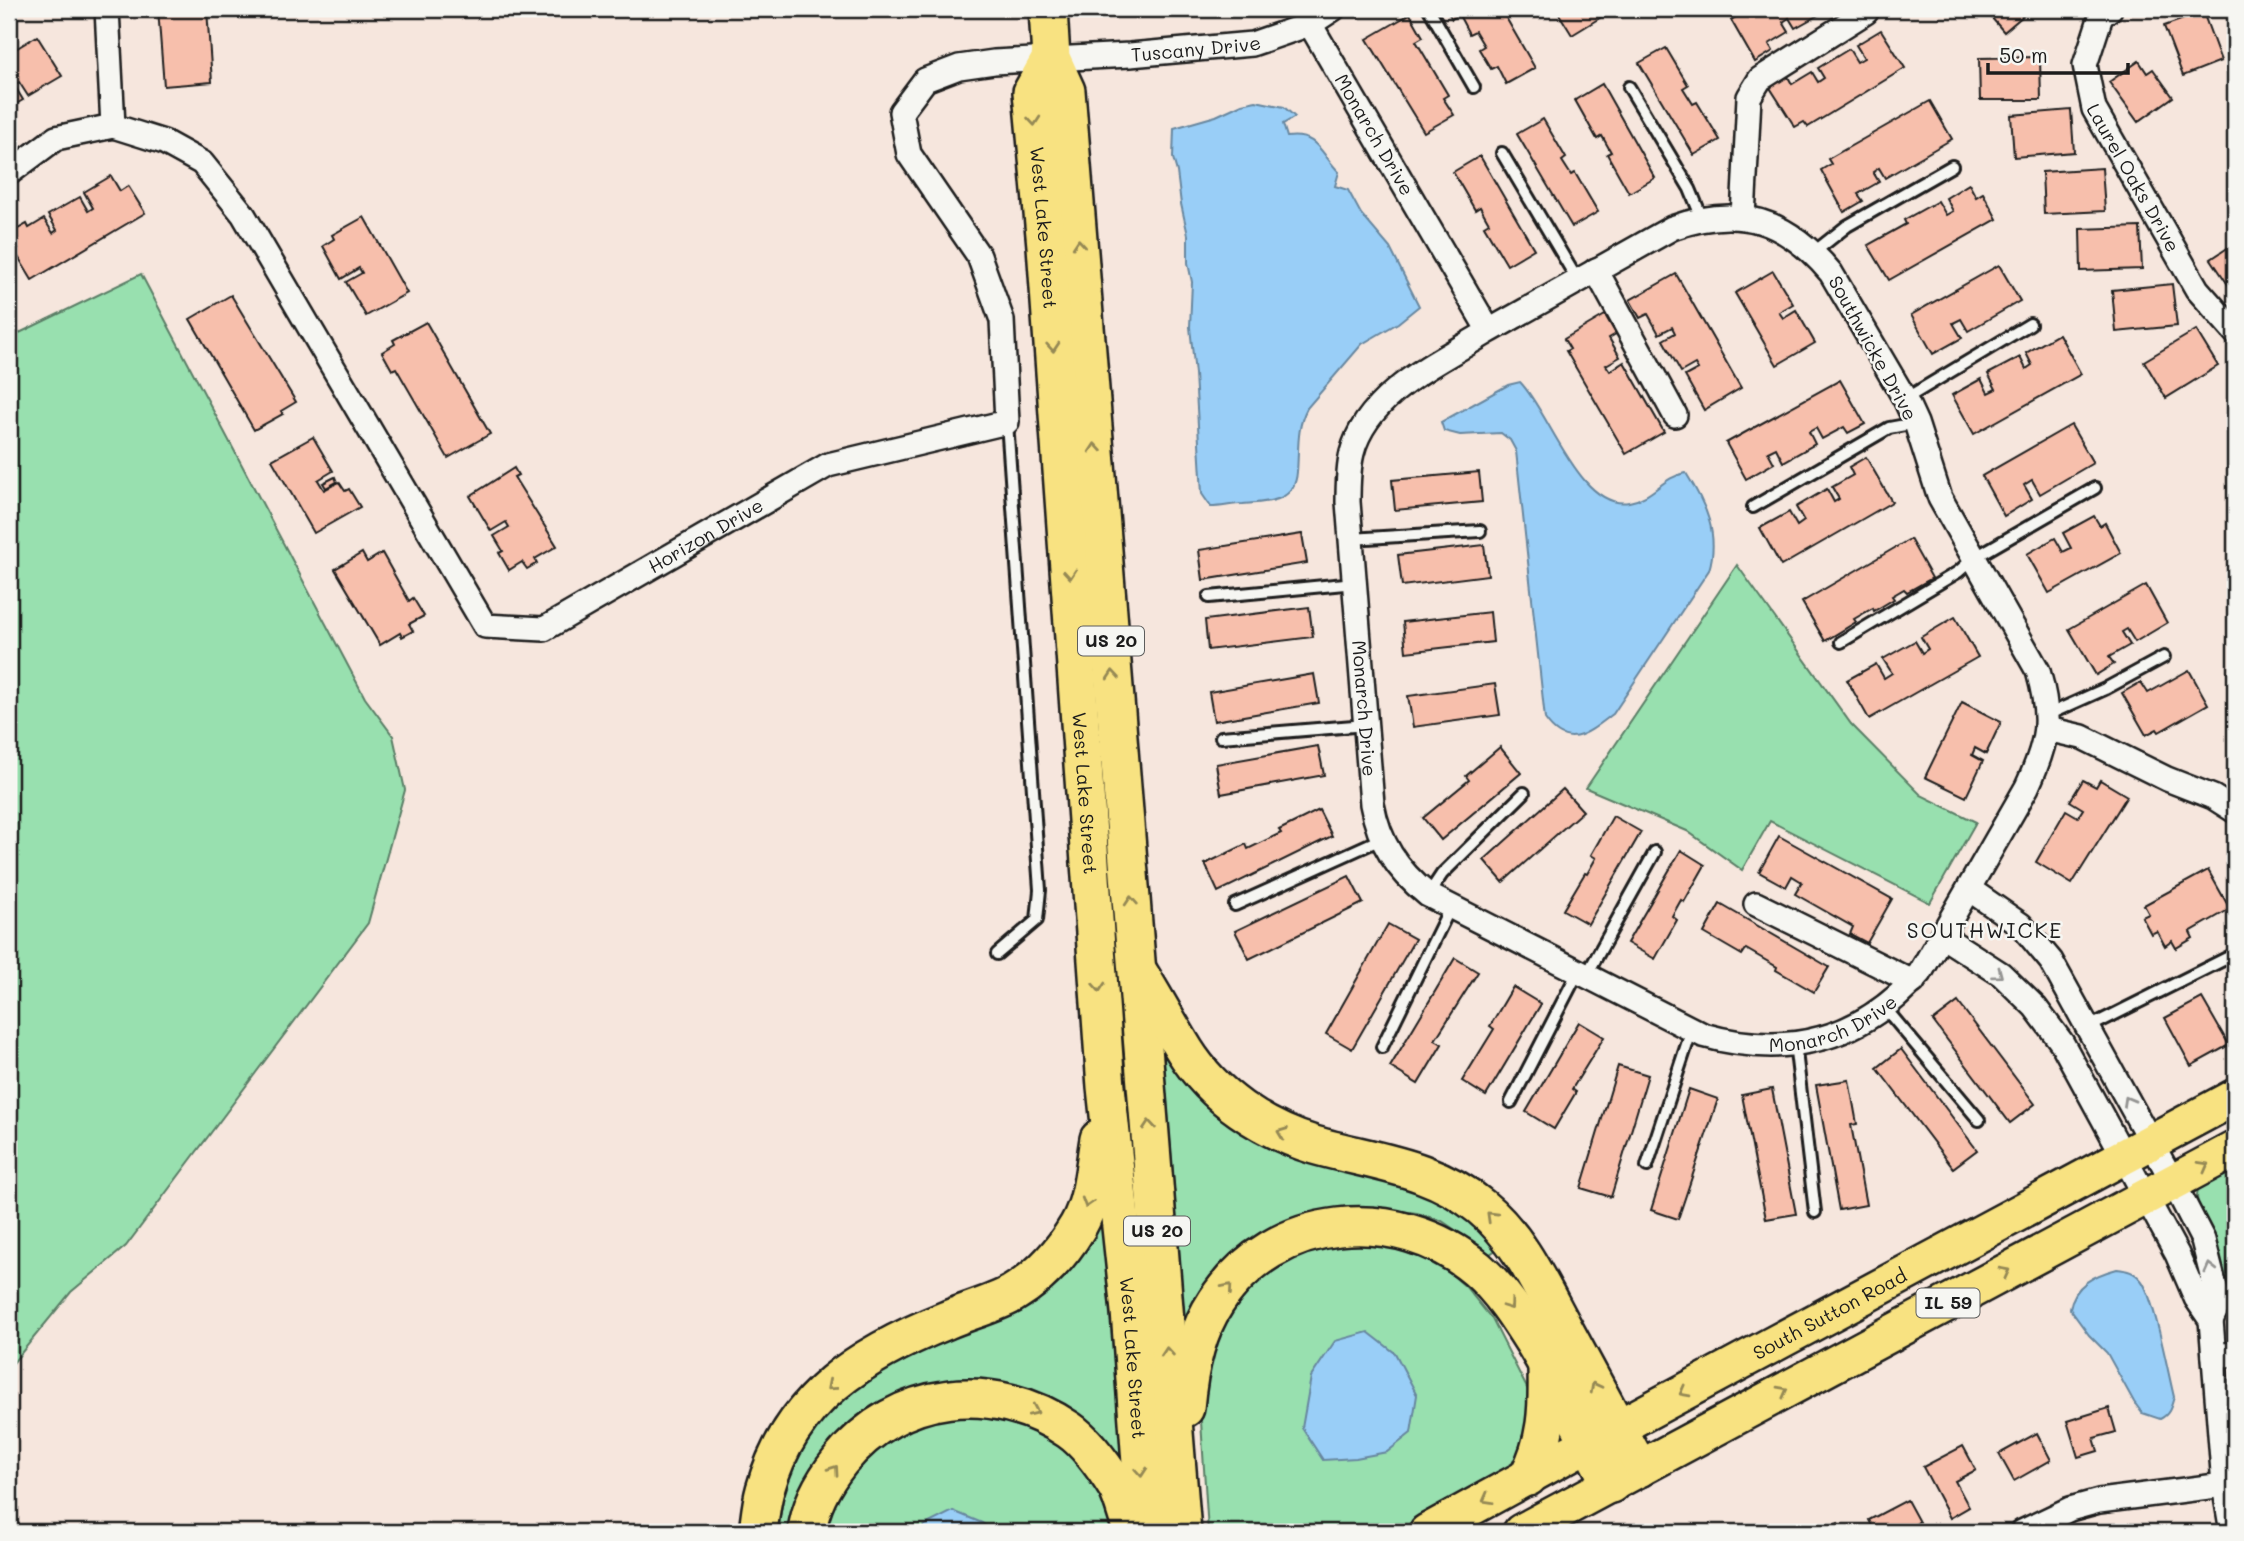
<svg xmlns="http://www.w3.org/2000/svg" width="2244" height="1541" viewBox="0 0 2244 1541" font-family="Mali,sans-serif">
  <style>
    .green { fill: #98e0af; stroke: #5a7e66; stroke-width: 2 }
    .water { fill: #99cef7; stroke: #67879f; stroke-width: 2 }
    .building { fill: #f7bfac; stroke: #1c1c1c; stroke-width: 2 }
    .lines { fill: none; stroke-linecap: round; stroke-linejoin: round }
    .service-casing { stroke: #1c1c1c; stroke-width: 16 }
    .minor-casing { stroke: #1c1c1c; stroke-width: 28 }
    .primary-casing { stroke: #1c1c1c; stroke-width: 40 }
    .trunk-casing { stroke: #1c1c1c; stroke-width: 42 }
    .service { stroke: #f6f6f2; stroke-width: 10 }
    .minor { stroke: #f6f6f2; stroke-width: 23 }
    .primary { stroke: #f8e281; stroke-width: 35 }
    .trunk { stroke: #f8e281; stroke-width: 37 }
    .oneway { stroke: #958954 }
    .oneway2 { stroke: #949492 }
    .labels { text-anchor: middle; stroke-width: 5; stroke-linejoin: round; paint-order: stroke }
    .shield { fill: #f6f6f2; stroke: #5d5d5c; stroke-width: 2 }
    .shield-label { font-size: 18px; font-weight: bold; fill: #1c1c1c }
    .street-label { font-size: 19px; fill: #1c1c1c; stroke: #f6f6f2 }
    .neighbourhood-label { font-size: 21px; letter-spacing: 2px; fill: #1c1c1c; stroke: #f6f6f2 }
  </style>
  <rect width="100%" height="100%" fill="#f6e6dd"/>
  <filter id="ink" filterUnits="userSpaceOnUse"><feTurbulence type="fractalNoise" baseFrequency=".0143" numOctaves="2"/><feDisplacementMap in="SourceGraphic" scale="14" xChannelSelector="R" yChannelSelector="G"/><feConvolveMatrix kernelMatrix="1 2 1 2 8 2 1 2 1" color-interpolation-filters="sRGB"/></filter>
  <g filter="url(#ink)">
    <!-- green -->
    <g class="green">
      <polygon points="141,274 365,698 393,736 405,790 368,923 126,1246 71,1292 9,1368 9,338"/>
      <polygon points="1737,565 1851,724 1921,795 1976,822 1930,903 1770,821 1742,870 1687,831 1586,788"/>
      <polygon points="1162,1039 1179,1063 1385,1176 1448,1202 1500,1247 1490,1254 1442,1221 1417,1213 1383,1209 1343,1210 1186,1337"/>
      <path d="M2235,1160V1336L2230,1331C2227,1301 2226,1269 2215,1240C2209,1227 2193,1204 2198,1190C2201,1177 2224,1167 2235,1160Z"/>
      <polygon points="1101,1210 1124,1479 1105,1452 931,1392 796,1532 778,1532 783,1498 790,1472 812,1431 831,1407 870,1373 966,1331 1004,1317"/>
      <polygon points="1329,1240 1403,1243 1444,1268 1466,1287 1492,1319 1533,1400 1529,1448 1508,1471 1399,1532 1208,1532 1200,1405 1217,1326 1264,1270"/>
      <polygon points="974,1412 1051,1434 1087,1468 1119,1532 822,1532 829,1505 856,1464 916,1422"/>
    </g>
    <!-- water -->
    <g class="water">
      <path d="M1256,101L1284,107L1295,117L1283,124L1287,137C1318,133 1320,153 1339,172L1335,186L1348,190L1361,214L1390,248L1419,306L1398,323L1362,344L1307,408C1296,429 1299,449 1297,472C1295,503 1267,502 1243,504C1232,504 1222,507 1211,507L1202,494L1195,374L1190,327L1192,282L1188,263V235L1181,204L1177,172L1173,158L1174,128L1216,116L1242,104Z"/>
      <path d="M1520,382C1549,411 1580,511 1629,502C1655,497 1662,477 1686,473C1705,503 1720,534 1709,570L1613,714C1588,733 1568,752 1545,719L1516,451L1510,440L1501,433L1460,435L1444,431L1441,422L1508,385Z"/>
      <path d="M2117,1269C2127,1270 2135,1272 2141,1280C2154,1296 2168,1373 2174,1397C2171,1407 2170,1414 2160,1419L2142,1413L2134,1402L2107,1353L2089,1335L2070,1309C2074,1284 2095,1275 2117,1269Z"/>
      <polygon points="1368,1332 1395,1353 1417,1395 1411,1433 1387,1452 1356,1458 1323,1460 1302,1428 1311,1377 1335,1341"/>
      <polygon points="953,1511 982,1523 994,1532 920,1532 925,1525"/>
    </g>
    <!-- building -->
    <g class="building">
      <polygon points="158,9 207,9 212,82 164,86"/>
      <polygon points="1446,9 1501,9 1535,68 1506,84 1497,66 1491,69 1479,49 1484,46 1475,31 1469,34 1459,15 1452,19"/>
      <polygon points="1556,9 1599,9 1603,16 1572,35"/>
      <polygon points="1738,9 1829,9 1795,28 1789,18 1783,22 1789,32 1769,44 1773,51 1755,62 1731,20 1741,14"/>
      <polygon points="1984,9 2031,9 2004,32"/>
      <polygon points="2203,12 2221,61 2183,76 2164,26"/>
      <polygon points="1410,14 1423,37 1416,41 1448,95 1443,98 1454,115 1424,132 1367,39"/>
      <polygon points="1881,30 1905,68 1808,127 1804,122 1795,127 1769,86 1787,75 1792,84 1812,72 1818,82 1824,78 1818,68 1849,49 1857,62 1864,58 1856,45"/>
      <polygon points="37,36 62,76 28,96 19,82 14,85 23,100 9,108 9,53"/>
      <polygon points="1666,48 1688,85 1683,88 1693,104 1697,102 1720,140 1694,155 1639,63"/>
      <polygon points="2040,57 2041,100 1980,100 1979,58"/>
      <polygon points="2139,61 2147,73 2153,69 2173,97 2138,122 2109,82"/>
      <polygon points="1602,84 1655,178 1629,193 1607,154 1611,152 1602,136 1597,139 1575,100"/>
      <polygon points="1930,101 1952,139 1885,178 1879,168 1873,172 1879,182 1858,194 1863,201 1844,212 1821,170 1831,164 1828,159"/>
      <polygon points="2071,110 2074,152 2014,157 2011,115"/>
      <polygon points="1543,119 1566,158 1562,161 1571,175 1575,173 1598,212 1572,227 1517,134"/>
      <polygon points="1480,156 1534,249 1507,265 1484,226 1489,223 1480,207 1475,210 1453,172"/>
      <polygon points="2102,168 2105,211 2044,214 2042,172"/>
      <polygon points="111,176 120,191 128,186 145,213 32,280 14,250 18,248 9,234 27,224 29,228 44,219 53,233 57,230 48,215 80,197 88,211 93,208 84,192"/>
      <polygon points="1969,184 1976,197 1983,193 1997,219 1889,280 1868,245 1906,224 1904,220 1938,201 1946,215 1953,211 1946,198"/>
      <polygon points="364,217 407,293 366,316 346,282 362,273 359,268 341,279 323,246 334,239 332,235"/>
      <polygon points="2140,227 2142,269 2081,271 2080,229"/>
      <polygon points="2235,243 2235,295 2211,259"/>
      <polygon points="1999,265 2020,301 1968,331 1961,319 1953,323 1962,338 1933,354 1911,315"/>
      <polygon points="1773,271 1793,304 1779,312 1783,318 1796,310 1815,343 1777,365 1735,293"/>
      <polygon points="1676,274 1741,388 1704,410 1685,376 1698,369 1695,364 1681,372 1663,340 1675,333 1672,327 1659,334 1648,314 1640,318 1630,300"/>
      <polygon points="2172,284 2177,326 2116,332 2112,290"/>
      <polygon points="231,295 296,402 281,411 283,414 254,430 190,319"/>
      <polygon points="1605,315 1616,334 1609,338 1620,357 1606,365 1610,371 1624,362 1664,432 1626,454 1566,351 1570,349 1564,339"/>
      <polygon points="426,322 490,434 448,458 396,368 392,370 382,352 395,344 393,340"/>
      <polygon points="2196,330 2218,366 2166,398 2144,361"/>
      <polygon points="2059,334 2081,374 1974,434 1952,395 1981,379 1988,393 1996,389 1988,374 2020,357 2026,369 2032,365 2026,353"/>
      <polygon points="1840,380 1865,424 1848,433 1844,427 1822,439 1816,428 1809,432 1815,444 1783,462 1776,448 1768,452 1774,463 1746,479 1726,443"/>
      <polygon points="2071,425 2093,463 2040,494 2032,480 2024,485 2032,499 2004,516 1982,476"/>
      <polygon points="313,437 333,471 318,480 324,490 339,482 345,491 349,489 360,507 314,533 272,460"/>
      <polygon points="1866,457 1892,502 1781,566 1760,528 1789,512 1797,526 1804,521 1796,507 1827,489 1834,502 1839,499 1832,487 1853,475 1849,467"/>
      <polygon points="514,468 518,475 514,477 557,546 535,559 537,563 527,569 522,562 509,570 499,553 503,551 494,536 509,527 506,522 491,531 470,496"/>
      <polygon points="1479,472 1482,502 1395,510 1392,480"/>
      <polygon points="335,477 337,482 326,488 323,483"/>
      <polygon points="2094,516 2100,526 2105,523 2121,553 2049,593 2027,554 2055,538 2063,552 2071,548 2063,533"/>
      <polygon points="1302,534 1307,563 1203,580 1199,550"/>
      <polygon points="1910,539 1932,578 1907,592 1904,589 1892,596 1894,599 1874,611 1873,608 1854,619 1856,622 1825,641 1802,602"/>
      <polygon points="1484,545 1488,575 1402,586 1398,555"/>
      <polygon points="362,553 367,562 382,553 409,601 413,598 424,616 409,624 413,631 402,637 400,633 380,645 335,569"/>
      <polygon points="2146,585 2167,623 2135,642 2127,629 2122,632 2130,645 2109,657 2114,664 2096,675 2069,629"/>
      <polygon points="1309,607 1313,637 1208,650 1205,620"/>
      <polygon points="1490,612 1493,642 1406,652 1403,622"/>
      <polygon points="1955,617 1978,657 1869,719 1847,680 1876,664 1884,678 1892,673 1883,659 1915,641 1922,653 1928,649 1921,637"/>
      <polygon points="2189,670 2208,704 2159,732 2157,729 2146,735 2122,693 2141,682 2148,693"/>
      <polygon points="1314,674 1319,703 1214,721 1209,692"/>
      <polygon points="1495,684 1500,715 1413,727 1408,696"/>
      <polygon points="1962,702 2001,722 1986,754 1975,748 1972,755 1983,761 1966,797 1925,777"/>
      <polygon points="1318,746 1324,775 1221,794 1216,764"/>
      <polygon points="1500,747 1521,773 1441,840 1423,818 1469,780 1466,776"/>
      <polygon points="2083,780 2096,787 2100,780 2127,796 2072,884 2036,862 2066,810 2078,817 2083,809 2070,801"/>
      <polygon points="1563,789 1583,811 1503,882 1484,860"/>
      <polygon points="1319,810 1332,836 1218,892 1205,864 1246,844 1248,849 1281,833 1279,830"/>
      <polygon points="1613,816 1641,832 1588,924 1563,910 1585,873 1587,874 1596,858 1591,855"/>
      <polygon points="1779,836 1892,899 1867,943 1850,934 1853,927 1795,894 1802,882 1792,876 1786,887 1759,872"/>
      <polygon points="1681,850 1705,865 1684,902 1681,900 1672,916 1677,920 1655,959 1627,943"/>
      <polygon points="2208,870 2230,909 2190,932 2193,938 2176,948 2172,941 2165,946 2157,931 2151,934 2142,917 2149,914 2144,905"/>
      <polygon points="1349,876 1363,903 1249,959 1235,931"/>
      <polygon points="1720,904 1829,967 1814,992 1776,970 1777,967 1746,949 1742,955 1704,933"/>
      <polygon points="1388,924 1415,939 1352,1049 1326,1034"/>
      <polygon points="1455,958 1478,972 1435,1040 1442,1044 1418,1084 1390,1067"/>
      <polygon points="1513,987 1541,1004 1486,1096 1462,1081 1494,1029 1490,1026"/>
      <polygon points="2202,998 2229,1045 2191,1066 2165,1018"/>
      <polygon points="1958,1002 2035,1104 2010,1123 1933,1021"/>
      <polygon points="1579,1022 1604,1037 1572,1089 1576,1092 1554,1129 1526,1112"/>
      <polygon points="1901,1049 1977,1150 1953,1168 1877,1068"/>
      <polygon points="1618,1066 1648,1075 1611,1197 1581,1188"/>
      <polygon points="1849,1080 1857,1124 1851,1125 1866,1205 1839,1210 1816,1085"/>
      <polygon points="1689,1089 1718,1099 1678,1219 1651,1210"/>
      <polygon points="1772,1089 1796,1214 1766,1219 1742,1095"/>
      <polygon points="2109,1408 2116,1432 2094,1438 2098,1451 2078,1457 2067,1421"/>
      <polygon points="2037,1433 2051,1460 2014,1481 1999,1454"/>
      <polygon points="1963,1446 1976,1470 1955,1481 1969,1507 1950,1518 1923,1467"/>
      <polygon points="1907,1500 1919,1522 1901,1532 1875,1532 1869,1520"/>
      <polygon points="1838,1523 1843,1532 1822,1532"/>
    </g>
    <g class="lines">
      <defs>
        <g id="service">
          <polyline points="1429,9 1474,87"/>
          <polyline points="1629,87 1690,189 1702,218"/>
          <polyline points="1502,153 1578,281"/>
          <polyline points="1813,253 1847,226 1952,166"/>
          <polyline points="1905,399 2030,324"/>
          <polyline points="1753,507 1889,428 1916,423"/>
          <polyline points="1351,539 1480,531"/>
          <polyline points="1209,597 1355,583"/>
          <polyline points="1841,642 1958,572 1974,558 2095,488"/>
          <polyline points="2047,715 2105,689 2164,657"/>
          <polyline points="1221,737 1366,725"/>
          <polyline points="1428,895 1442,874 1524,793"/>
          <polyline points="1235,905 1381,839"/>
          <polyline points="997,954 1037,920 1040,890 1007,422"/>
          <polyline points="1586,976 1655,852"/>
          <polyline points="1885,1008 1979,1120"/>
          <polyline points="2087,1028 2235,954"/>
          <polyline points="1795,1043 1815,1212"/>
          <polyline points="1382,1047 1450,908"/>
          <polyline points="1511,1102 1578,972"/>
          <polyline points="1647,1166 1692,1029"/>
        </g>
        <g id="minor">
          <path id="s1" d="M107,9L113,126L164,142L202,163L243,214L485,626L544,629L828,465L1007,422L1002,320L979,256L909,154L901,112L925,80L959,67L994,62L1130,55L1252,44L1310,24L1333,9"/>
          <path id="s2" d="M2110,9L2101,16L2085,65L2094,109L2197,289L2235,332"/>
          <path id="s3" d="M1310,24L1489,331C1441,361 1367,393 1352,453C1348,469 1348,486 1348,502L1372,804C1379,843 1397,870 1428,895L1703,1035C1788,1059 1862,1040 1920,973L2027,787C2048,741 2052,720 2038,671L1940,498L1916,423L1905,399L1831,273C1786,219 1739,204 1672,228L1489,331"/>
          <polyline points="9,173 56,138 113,126"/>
          <polyline points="1743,217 1749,97 1760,79 1866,12"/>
          <polyline points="1596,270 1675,415"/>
          <polyline points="2047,729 2082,737 2167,779 2213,797 2235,811"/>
          <polyline points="1969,889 2021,925 2051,961 2173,1182 2203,1240 2219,1303 2211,1320"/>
          <polyline points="1756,904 1913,982"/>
          <polyline points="1942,936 2001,974 2035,1007 2062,1043 2177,1254 2196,1298 2211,1320 2224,1485 2232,1532"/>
          <polyline points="2214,1356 2235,1354"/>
          <polyline points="2022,1532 2070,1509 2099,1501 2224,1485"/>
        </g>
        <g id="primary">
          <path id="s4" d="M1427,1532L1589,1443L2235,1097"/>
          <polyline points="1521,1532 2235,1149"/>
        </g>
        <g id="trunk">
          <polyline points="1048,9 1051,58 1066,91 1182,1532"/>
          <path id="s5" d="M1051,58L1032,92L1046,246L1106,1087L1130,1311L1146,1532"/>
          <path d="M1139,973C1155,999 1169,1025 1185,1051C1214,1097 1262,1129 1314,1145C1373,1162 1432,1166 1481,1207C1520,1239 1540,1285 1564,1329C1589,1375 1614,1422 1639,1468"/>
          <path d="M1185,1408C1188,1373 1196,1332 1216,1302C1274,1213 1397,1202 1477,1269C1501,1290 1518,1317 1535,1344C1562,1389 1586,1437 1611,1484"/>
          <path d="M1528,1477C1547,1441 1548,1408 1547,1369"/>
          <path d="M758,1532C760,1518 761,1504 765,1490C791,1397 862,1354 947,1320C968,1311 992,1305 1012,1294C1039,1278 1062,1253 1078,1226C1093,1200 1094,1168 1099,1139"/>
          <path d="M807,1532C810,1506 824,1481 840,1461C898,1389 994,1379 1069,1430C1088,1443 1105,1468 1117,1487C1124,1501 1127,1518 1133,1532"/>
        </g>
      </defs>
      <!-- service casing -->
      <use href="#service" class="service-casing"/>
      <!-- minor casing -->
      <use href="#minor" class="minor-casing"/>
      <!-- primary casing -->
      <use href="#primary" class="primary-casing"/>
      <!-- trunk casing -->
      <use href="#trunk" class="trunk-casing"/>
      <!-- service -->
      <use href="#service" class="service"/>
      <!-- minor -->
      <use href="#minor" class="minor"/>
      <!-- primary -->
      <use href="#primary" class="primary"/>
      <!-- trunk -->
      <use href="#trunk" class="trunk"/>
    </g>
    <!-- one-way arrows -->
    <defs><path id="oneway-chevron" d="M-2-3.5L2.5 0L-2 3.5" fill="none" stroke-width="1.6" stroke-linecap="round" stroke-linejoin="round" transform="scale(1.75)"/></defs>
    <g class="oneway">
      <use href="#oneway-chevron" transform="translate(1034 121) rotate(85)"/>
      <use href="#oneway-chevron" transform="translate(1079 244) rotate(-95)"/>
      <use href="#oneway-chevron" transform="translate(1053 347) rotate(86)"/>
      <use href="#oneway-chevron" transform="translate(1095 448) rotate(-95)"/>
      <use href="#oneway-chevron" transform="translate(1070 574) rotate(85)"/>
      <use href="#oneway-chevron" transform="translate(1113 675) rotate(-95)"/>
      <use href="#oneway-chevron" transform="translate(1131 901) rotate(-94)"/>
      <use href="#oneway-chevron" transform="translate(1099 987) rotate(86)"/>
      <use href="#oneway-chevron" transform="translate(1149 1125) rotate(-95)"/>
      <use href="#oneway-chevron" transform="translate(1282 1133) rotate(-159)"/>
      <use href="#oneway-chevron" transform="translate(2204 1166) rotate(-29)"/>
      <use href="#oneway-chevron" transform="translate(1087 1203) rotate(107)"/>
      <use href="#oneway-chevron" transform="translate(1491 1216) rotate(-136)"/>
      <use href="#oneway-chevron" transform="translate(2005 1272) rotate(-28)"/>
      <use href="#oneway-chevron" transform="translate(1228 1288) rotate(-49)"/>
      <use href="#oneway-chevron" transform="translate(1509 1305) rotate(54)"/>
      <use href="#oneway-chevron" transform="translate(1167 1352) rotate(-95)"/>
      <use href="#oneway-chevron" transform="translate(831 1386) rotate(139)"/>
      <use href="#oneway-chevron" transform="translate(1595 1387) rotate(-118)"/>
      <use href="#oneway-chevron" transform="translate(1783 1391) rotate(-28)"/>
      <use href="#oneway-chevron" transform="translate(1684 1392) rotate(152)"/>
      <use href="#oneway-chevron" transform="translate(1034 1411) rotate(24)"/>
      <use href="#oneway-chevron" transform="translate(834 1470) rotate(-55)"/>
      <use href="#oneway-chevron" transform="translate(1141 1472) rotate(86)"/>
      <use href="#oneway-chevron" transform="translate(1487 1499) rotate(151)"/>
    </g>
    <g class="oneway2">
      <use href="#oneway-chevron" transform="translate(1998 974) rotate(37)"/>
      <use href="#oneway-chevron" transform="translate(2128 1101) rotate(-119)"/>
      <use href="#oneway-chevron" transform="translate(2210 1268) rotate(-104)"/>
    </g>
  </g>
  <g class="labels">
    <!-- shield labels -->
    <g class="shield">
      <rect x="1078" y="626.5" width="66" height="29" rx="5"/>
      <rect x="1124" y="1216.5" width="66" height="29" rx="5"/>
      <rect x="1916.5" y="1288.5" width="63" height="29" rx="5"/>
    </g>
    <g class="shield-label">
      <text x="1111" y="647">US 20</text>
      <text x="1157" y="1237">US 20</text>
      <text x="1948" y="1309">IL 59</text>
    </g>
    <!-- street labels -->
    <g class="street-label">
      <text dy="7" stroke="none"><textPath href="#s1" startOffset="1979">Tuscany Drive</textPath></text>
      <text dy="7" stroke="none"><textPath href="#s3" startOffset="128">Monarch Drive</textPath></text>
      <text dy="7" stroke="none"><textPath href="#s2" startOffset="187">Laurel Oaks Drive</textPath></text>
      <text dy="7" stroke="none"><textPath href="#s5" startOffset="175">West Lake Street</textPath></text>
      <text transform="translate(1873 348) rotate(61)" y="7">Southwicke Drive</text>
      <text dy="7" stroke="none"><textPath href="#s1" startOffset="1003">Horizon Drive</textPath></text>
      <text dy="7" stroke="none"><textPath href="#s3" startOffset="800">Monarch Drive</textPath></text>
      <text dy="7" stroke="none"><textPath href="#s5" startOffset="742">West Lake Street</textPath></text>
      <text dy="7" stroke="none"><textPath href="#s3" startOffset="1449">Monarch Drive</textPath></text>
      <text dy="7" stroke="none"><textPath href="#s4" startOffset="458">South Sutton Road</textPath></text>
      <text dy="7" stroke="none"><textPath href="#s5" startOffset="1309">West Lake Street</textPath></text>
    </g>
    <!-- neighbourhood labels -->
    <g class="neighbourhood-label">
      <text x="1985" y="938">SOUTHWICKE</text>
    </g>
  </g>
  <!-- margin -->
  <rect width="2244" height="1541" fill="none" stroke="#f6f6f2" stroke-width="35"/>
  <rect x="18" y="18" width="2209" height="1506" fill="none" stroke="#1c1c1c" stroke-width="2.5" filter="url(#ink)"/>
  <!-- scale -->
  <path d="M1988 63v10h140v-10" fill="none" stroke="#1c1c1c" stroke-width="3.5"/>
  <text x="1999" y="63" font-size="21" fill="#1c1c1c" stroke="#f6f6f2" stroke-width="5" paint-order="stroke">50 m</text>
</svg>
